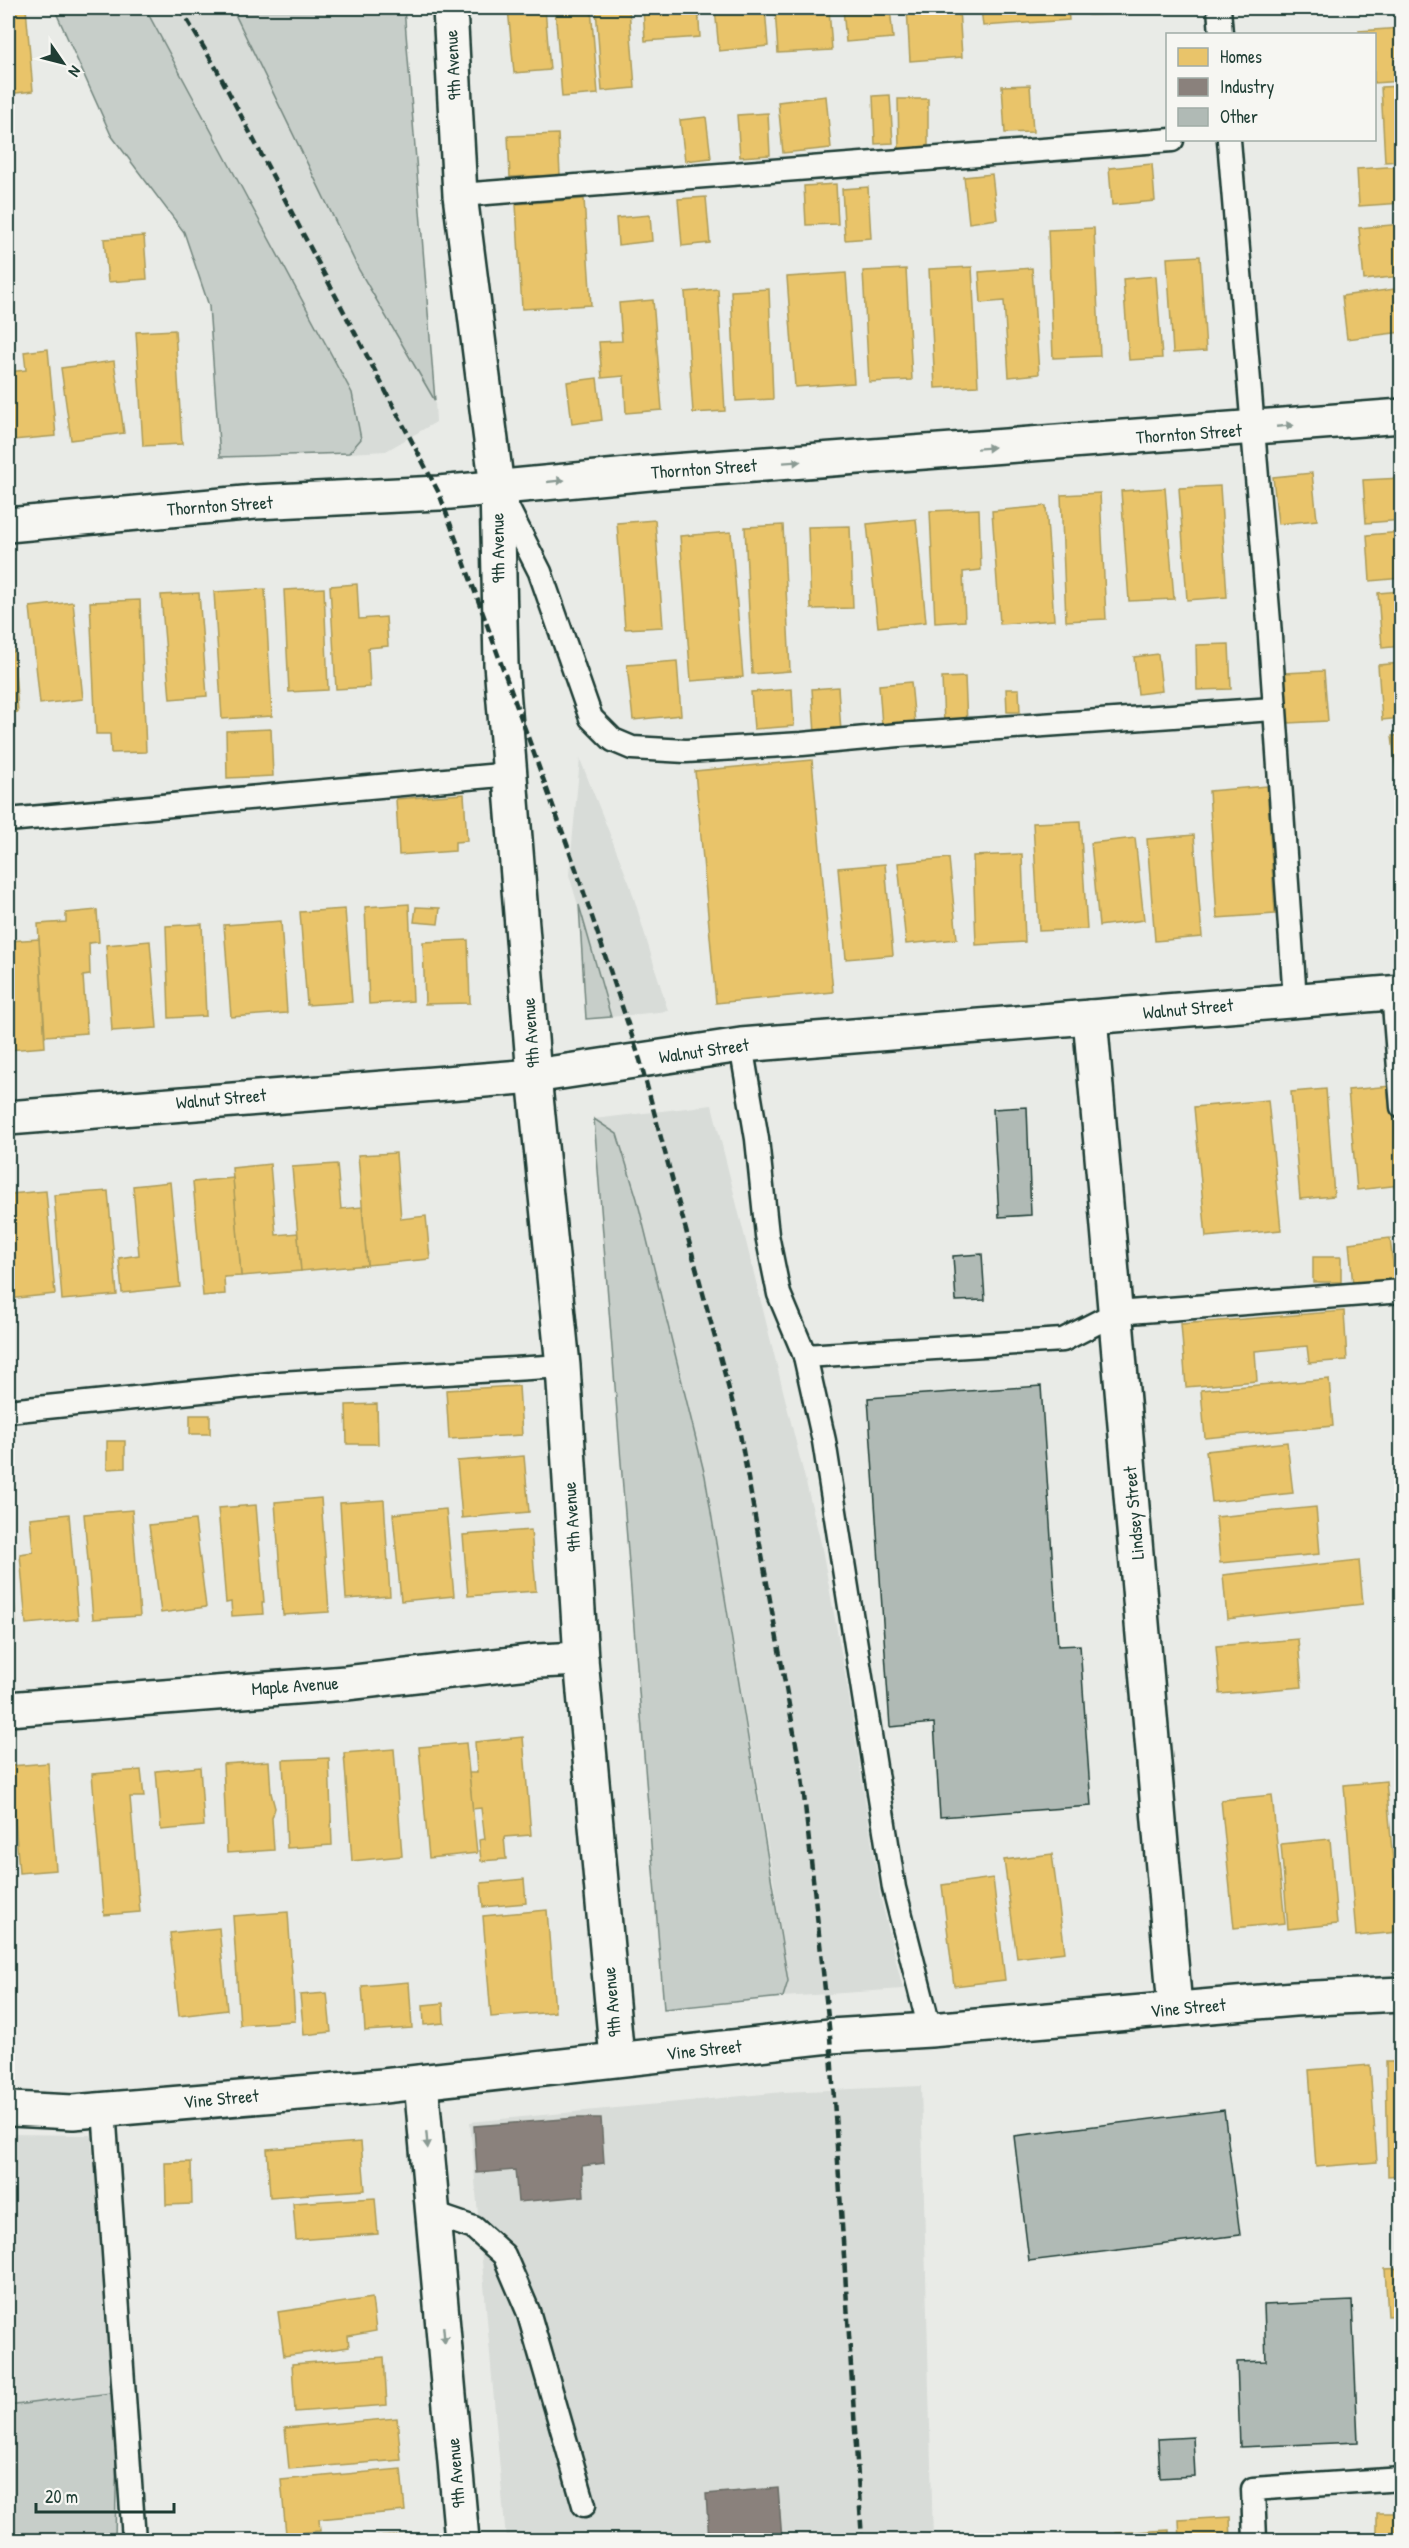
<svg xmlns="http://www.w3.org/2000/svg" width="1409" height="2548" viewBox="0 0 1409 2548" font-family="'Patrick Hand',sans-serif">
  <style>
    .built { fill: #d8dcd8 }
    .green { fill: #c7cec9; stroke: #73867e; stroke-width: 1.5 }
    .homes { fill: #e9c46a; stroke: #ac9c5a; stroke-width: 1.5 }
    .industry { fill: #8a817c; stroke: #6a6d66; stroke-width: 1.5 }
    .building { fill: #b0bab5; stroke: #1f3d34; stroke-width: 1.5 }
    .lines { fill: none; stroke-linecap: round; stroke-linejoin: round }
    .service-casing { stroke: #1f3d34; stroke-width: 27 }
    .minor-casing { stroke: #1f3d34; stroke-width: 38 }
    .service { stroke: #f6f6f2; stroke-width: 22 }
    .minor { stroke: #f6f6f2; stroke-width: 33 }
    .rail { stroke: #1f3d34; stroke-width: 4.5; stroke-dasharray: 9 4.5; stroke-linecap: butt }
    .oneway { fill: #8a9a93 }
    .labels { text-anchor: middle; stroke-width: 6; stroke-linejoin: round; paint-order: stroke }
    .street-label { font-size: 18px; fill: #1f3d34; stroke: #f6f6f2 }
  </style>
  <rect width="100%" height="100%" fill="#e9ebe7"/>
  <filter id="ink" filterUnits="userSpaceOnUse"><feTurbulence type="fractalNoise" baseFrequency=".0167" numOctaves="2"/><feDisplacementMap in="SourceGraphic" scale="12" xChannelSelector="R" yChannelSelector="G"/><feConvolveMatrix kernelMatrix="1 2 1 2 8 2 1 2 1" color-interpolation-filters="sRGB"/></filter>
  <g filter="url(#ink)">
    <!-- built -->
    <g class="built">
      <polygon points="145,8 232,8 359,270 435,401 436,422 386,451 349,453 361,439 352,393"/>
      <polygon points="580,759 630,885 668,1011 611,1017 569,875"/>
      <polygon points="712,1105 821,1543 848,1690 880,1895 903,1989 783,1997 788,1981 772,1871 705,1476 637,1199 617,1134 594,1119"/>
      <polygon points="921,2086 933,2540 506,2540 470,2122 783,2092"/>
      <polygon points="8,2134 91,2135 118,2392 8,2406"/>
    </g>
    <!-- green -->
    <g class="green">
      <polygon points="54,8 145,8 352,393 361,439 349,453 220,457 209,306 184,232 111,135"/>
      <polygon points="232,8 404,8 435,401 359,270"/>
      <polygon points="579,905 611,1017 586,1019"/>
      <polygon points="594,1119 617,1134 637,1199 705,1476 788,1981 783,1997 664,2009"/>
      <polygon points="118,2392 115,2540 8,2540 8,2406"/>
    </g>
    <!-- homes -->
    <g class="homes">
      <polygon points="8,8 26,8 33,91 8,94"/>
      <polygon points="508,8 545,8 550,70 514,73"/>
      <polygon points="555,8 591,8 598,94 562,97"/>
      <polygon points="596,8 629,8 635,88 602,91"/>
      <polygon points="643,8 698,8 700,37 645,41"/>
      <polygon points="715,8 765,8 768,46 719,51"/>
      <polygon points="775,8 829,8 832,50 778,53"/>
      <polygon points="843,8 890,8 893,38 846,42"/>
      <polygon points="907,8 959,8 962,57 910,61"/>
      <polygon points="981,8 1068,8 1069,20 983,26"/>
      <polygon points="1089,8 1143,8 1143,13 1089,15"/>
      <polygon points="1402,28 1402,81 1374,83 1374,34 1360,34 1359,31"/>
      <polygon points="1030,85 1033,132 1005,133 1002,86"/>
      <polygon points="1402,86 1402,161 1385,162 1381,87"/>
      <polygon points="890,95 893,143 875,144 873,96"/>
      <polygon points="826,96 831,148 783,153 778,102"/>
      <polygon points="898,99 928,99 928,148 899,149"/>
      <polygon points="768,113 770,155 740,157 737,115"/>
      <polygon points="706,117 711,158 685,161 680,120"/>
      <polygon points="558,134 560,175 510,177 508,136"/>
      <polygon points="1152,164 1155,201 1112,205 1109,168"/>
      <polygon points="1402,166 1402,203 1359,206 1357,169"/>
      <polygon points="992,174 997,219 969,223 964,177"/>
      <polygon points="836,184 838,224 806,225 804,186"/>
      <polygon points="868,187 871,238 845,240 842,189"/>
      <polygon points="706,197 710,243 682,246 678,199"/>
      <polygon points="584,199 591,305 522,309 516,204"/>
      <polygon points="650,215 652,241 618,245 616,218"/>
      <polygon points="1402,224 1402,276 1364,280 1359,228"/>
      <polygon points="1094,228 1100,356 1053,358 1048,230"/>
      <polygon points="144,236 147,279 108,282 104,239"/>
      <polygon points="1200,256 1206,351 1173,353 1167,258"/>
      <polygon points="972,267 978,386 935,388 929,269"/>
      <polygon points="1032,268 1039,374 1009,377 1004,301 981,303 979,272"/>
      <polygon points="906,269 912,380 869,382 863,271"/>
      <polygon points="846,273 854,383 795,387 787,277"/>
      <polygon points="1156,276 1162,358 1129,360 1123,279"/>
      <polygon points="1402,288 1402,332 1347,339 1342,296"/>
      <polygon points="718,289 725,411 693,413 685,292"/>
      <polygon points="769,289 773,399 736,401 731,291"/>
      <polygon points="653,300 662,410 626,413 624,376 602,378 599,342 622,341 619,303"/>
      <polygon points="175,330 182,444 143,446 136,332"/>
      <polygon points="48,349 56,436 13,440 8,372 26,370 24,352"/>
      <polygon points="114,361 124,433 71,440 61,368"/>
      <polygon points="597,378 602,420 572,424 567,382"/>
      <polygon points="1312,473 1317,520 1278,524 1273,477"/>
      <polygon points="1402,478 1402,520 1366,523 1363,480"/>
      <polygon points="1220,486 1227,597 1187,600 1179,488"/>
      <polygon points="1165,488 1174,599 1129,601 1121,491"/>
      <polygon points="1100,493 1106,619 1066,621 1061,495"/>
      <polygon points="1046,506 1054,620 1000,624 992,511"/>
      <polygon points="979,509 981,570 963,572 965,621 935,623 930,511"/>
      <polygon points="916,519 926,622 878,627 867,524"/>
      <polygon points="655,520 663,627 625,629 617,523"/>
      <polygon points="783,525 790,671 752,674 745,527"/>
      <polygon points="850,526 853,608 811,609 808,527"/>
      <polygon points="731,532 743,677 691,681 680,536"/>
      <polygon points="1402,532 1402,578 1370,581 1367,535"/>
      <polygon points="357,584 359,619 386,617 388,646 368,648 370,687 336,689 330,586"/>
      <polygon points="324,588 328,690 289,692 284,590"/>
      <polygon points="265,589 272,716 222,719 214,592"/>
      <polygon points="1402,591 1402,646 1382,648 1378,593"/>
      <polygon points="199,593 207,696 170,699 161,595"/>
      <polygon points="140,600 146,752 111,753 110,734 96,734 90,602"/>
      <polygon points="73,602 83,699 40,704 30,607"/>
      <polygon points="13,643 18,712 8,713 8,644"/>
      <polygon points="1229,644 1231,689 1197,690 1196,645"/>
      <polygon points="1158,654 1162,691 1138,694 1134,657"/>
      <polygon points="677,661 681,715 633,720 627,665"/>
      <polygon points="1402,663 1402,718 1382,720 1378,665"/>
      <polygon points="1324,671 1328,721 1288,723 1284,673"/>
      <polygon points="965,677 967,724 944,724 942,678"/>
      <polygon points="911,682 915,723 882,726 879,685"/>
      <polygon points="838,687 841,732 815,734 812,689"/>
      <polygon points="792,689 794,726 754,729 751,692"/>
      <polygon points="1006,689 1019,689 1020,712 1007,712"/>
      <polygon points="271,729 273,776 227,778 226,731"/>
      <polygon points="1402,735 1402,788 1398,788 1392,736"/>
      <polygon points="812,760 833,992 716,1003 695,771"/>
      <polygon points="1267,786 1275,914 1217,918 1209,791"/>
      <polygon points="464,794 467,841 455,842 455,851 399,855 396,799"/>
      <polygon points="1080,821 1087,929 1039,931 1033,823"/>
      <polygon points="1194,835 1202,937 1155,941 1147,839"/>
      <polygon points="1135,838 1144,920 1099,926 1091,843"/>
      <polygon points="1022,854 1025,942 976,945 973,856"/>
      <polygon points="949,858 957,939 906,944 898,863"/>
      <polygon points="885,864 893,955 846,959 838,868"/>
      <polygon points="409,904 413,1001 369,1004 365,907"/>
      <polygon points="416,907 440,908 438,924 414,922"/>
      <polygon points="345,909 352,1002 307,1005 300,912"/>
      <polygon points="97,910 99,942 89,943 90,975 83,976 87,1033 45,1036 38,924 66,922 66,913"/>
      <polygon points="281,921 287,1013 231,1017 224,925"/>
      <polygon points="202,924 206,1016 169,1018 166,926"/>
      <polygon points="39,939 45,1047 8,1050 8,941"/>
      <polygon points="468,940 470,1003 425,1004 423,942"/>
      <polygon points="150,941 157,1028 112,1031 106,945"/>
      <polygon points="1391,1086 1400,1185 1357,1190 1348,1090"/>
      <polygon points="1326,1089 1334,1196 1300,1199 1291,1092"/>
      <polygon points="1268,1100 1281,1230 1206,1237 1194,1107"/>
      <polygon points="396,1153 401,1219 426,1216 430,1259 367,1265 358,1155"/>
      <polygon points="270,1164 276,1235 298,1233 301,1271 241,1276 232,1168"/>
      <polygon points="337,1164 341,1209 362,1207 367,1265 301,1271 292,1167"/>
      <polygon points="233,1178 241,1276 224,1277 225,1294 203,1296 193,1182"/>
      <polygon points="170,1182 180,1287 122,1293 119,1258 139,1255 133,1186"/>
      <polygon points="46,1191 55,1294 8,1299 9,1194"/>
      <polygon points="108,1191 117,1295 62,1300 54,1195"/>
      <polygon points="1390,1238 1395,1281 1353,1285 1349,1243"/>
      <rect x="1313" y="1257" width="28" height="25"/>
      <polygon points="1344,1311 1347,1360 1309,1363 1307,1346 1255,1351 1257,1381 1186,1387 1181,1324"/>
      <polygon points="1329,1379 1333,1426 1205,1438 1201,1390"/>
      <polygon points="519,1386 522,1435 449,1439 446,1390"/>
      <polygon points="377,1404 378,1444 347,1444 346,1405"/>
      <rect x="190" y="1415" width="20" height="19"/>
      <polygon points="107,1441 125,1441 125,1468 107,1469"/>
      <polygon points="1287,1442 1293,1493 1212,1502 1206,1451"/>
      <polygon points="524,1456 529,1512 462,1518 457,1461"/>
      <polygon points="321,1498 329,1612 283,1615 275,1502"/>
      <polygon points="384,1500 390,1596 346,1599 340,1503"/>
      <polygon points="256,1505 264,1602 262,1602 263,1614 232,1616 231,1602 226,1603 218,1508"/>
      <polygon points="1316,1507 1320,1554 1220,1563 1216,1517"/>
      <polygon points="446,1509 454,1596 401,1601 393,1514"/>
      <polygon points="132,1510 140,1616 93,1619 84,1514"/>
      <polygon points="69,1514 78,1619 26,1624 20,1554 33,1552 30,1518"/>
      <polygon points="195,1520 206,1607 161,1613 149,1525"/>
      <polygon points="531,1530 536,1591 468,1596 463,1535"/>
      <polygon points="8,1534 16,1623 8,1624"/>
      <polygon points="1359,1560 1363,1604 1227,1619 1223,1575"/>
      <polygon points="1298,1639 1302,1687 1220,1694 1216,1646"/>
      <polygon points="523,1737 531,1835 504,1837 506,1859 481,1861 479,1840 485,1839 481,1808 472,1809 469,1773 477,1773 475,1742"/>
      <polygon points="466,1743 477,1853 429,1858 419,1747"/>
      <polygon points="394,1749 402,1856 352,1861 344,1753"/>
      <polygon points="329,1758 332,1845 287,1848 283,1760"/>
      <polygon points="269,1761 271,1793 275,1808 272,1818 274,1850 227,1853 223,1764"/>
      <polygon points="48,1763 56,1870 19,1873 11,1766"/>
      <polygon points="200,1767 204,1826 161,1830 156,1771"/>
      <polygon points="141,1770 144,1797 130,1797 140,1912 104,1915 92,1774"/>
      <polygon points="1386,1781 1399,1932 1356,1936 1344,1785"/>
      <polygon points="1272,1795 1285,1923 1234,1928 1221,1800"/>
      <polygon points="1402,1801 1402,1854 1398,1802"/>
      <polygon points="1330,1839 1337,1924 1288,1929 1281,1844"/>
      <polygon points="1052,1854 1065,1952 1017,1958 1004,1860"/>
      <polygon points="993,1878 1005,1980 954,1986 942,1885"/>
      <polygon points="524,1879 526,1903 483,1907 481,1883"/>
      <polygon points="547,1910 555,2012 491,2017 483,1916"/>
      <polygon points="288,1912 295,2021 240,2025 233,1916"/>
      <polygon points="219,1928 227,2010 179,2016 170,1933"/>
      <polygon points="409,1982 412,2028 365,2031 362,1986"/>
      <polygon points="327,1993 331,2032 304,2035 300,1995"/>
      <polygon points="443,2003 444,2023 424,2025 423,2005"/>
      <polygon points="1386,2062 1402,2062 1402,2175 1388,2176"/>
      <polygon points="1370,2065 1377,2162 1316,2167 1309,2070"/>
      <polygon points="361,2142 365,2190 270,2197 267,2149"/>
      <polygon points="191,2162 192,2204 166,2205 165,2163"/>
      <polygon points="375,2198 378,2234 296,2240 293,2203"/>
      <polygon points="1402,2268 1402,2315 1388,2316 1385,2269"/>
      <polygon points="372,2298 376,2331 348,2336 349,2347 284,2356 278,2312"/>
      <polygon points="384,2357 387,2405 295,2412 292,2364"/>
      <polygon points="397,2418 401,2460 289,2469 285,2428"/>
      <polygon points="401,2469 405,2511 319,2519 320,2531 286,2534 281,2480"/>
      <rect x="1377" y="2513" width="25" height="27"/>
      <polygon points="1230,2517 1231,2540 1180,2540 1179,2520"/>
      <polygon points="1169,2530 1169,2540 1117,2540 1116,2533"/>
      <polygon points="412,2535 412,2540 337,2540"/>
      <polygon points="1098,2536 1098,2540 1036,2540 1036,2537"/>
    </g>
    <!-- industry -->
    <g class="industry">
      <polygon points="576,2118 601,2118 604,2163 582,2166 584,2196 518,2202 515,2170 477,2173 474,2126"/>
      <polygon points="778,2488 782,2540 709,2540 706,2494"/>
    </g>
    <!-- building -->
    <g class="building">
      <polygon points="1027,1107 1031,1215 999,1217 993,1109"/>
      <polygon points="982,1254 985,1300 956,1301 953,1256"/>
      <polygon points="1041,1386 1058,1646 1080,1645 1091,1806 940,1817 934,1723 890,1727 868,1398"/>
      <polygon points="1224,2110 1240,2235 1029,2261 1014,2136"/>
      <polygon points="1352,2301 1358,2442 1240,2447 1237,2362 1266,2361 1264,2305"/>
      <polygon points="1193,2437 1195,2476 1160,2478 1158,2439"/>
    </g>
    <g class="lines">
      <defs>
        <g id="service">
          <polyline points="1219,8 1221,34"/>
          <polyline points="1229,140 1269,622 1295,1000"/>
          <polyline points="460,195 1172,140"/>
          <polyline points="501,495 540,572 591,718 613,740 632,748 686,751 802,744 899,735 1273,709"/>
          <polyline points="8,820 511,774"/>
          <polyline points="1393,992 1402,1107"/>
          <polyline points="741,1045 757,1139 767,1235 779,1294 805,1356 824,1441 894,1888 930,2030"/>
          <polyline points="805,1356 1063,1340 1116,1313 1402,1291"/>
          <polyline points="8,1411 280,1383 563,1366"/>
          <polyline points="104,2109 134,2540"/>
          <polyline points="433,2214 474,2228 504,2255 528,2311 584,2505"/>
          <polyline points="1255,2540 1253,2489 1402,2479"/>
        </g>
        <g id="minor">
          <polyline points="450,8 460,195 497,488 501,664 534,1076 563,1366 581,1659 617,2059"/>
          <polyline points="8,525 255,502 439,493 660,472 1402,416"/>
          <polyline points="1090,1017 1174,1996 1177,2009"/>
          <polyline points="8,1118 534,1076 741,1045 1402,992"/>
          <polyline points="8,1709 346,1683 538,1661 581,1659"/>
          <polyline points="421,2082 462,2540"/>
          <polyline points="11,2109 73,2112 383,2086 830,2036 930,2030 1294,1999 1402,1994"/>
        </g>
      </defs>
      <!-- service casing -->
      <use href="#service" class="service-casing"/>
      <!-- minor casing -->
      <use href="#minor" class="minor-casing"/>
      <!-- service -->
      <use href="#service" class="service"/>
      <!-- minor -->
      <use href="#minor" class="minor"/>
      <!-- rail -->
      <polyline class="rail" points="180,8 216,68 439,493 576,869 640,1060 738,1423 802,1777 830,2036 862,2540"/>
    </g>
    <!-- one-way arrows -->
    <defs><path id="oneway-solid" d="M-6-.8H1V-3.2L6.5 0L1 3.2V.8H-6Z" transform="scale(1.5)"/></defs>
    <g class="oneway">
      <use href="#oneway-solid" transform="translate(1285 426) rotate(-5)"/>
      <use href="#oneway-solid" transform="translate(986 448) rotate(-4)"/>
      <use href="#oneway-solid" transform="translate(792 462) rotate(-4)"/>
      <use href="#oneway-solid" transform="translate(556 481) rotate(-6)"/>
      <use href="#oneway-solid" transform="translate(427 2140) rotate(85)"/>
      <use href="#oneway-solid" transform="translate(444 2335) rotate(85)"/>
    </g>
  </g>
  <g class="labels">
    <!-- street labels -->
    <g class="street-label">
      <text transform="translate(453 65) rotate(-93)" y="6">9th Avenue</text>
      <text transform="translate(1189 434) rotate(-4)" y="6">Thornton Street</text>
      <text transform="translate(704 469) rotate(-4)" y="6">Thornton Street</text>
      <text transform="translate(220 506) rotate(-4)" y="6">Thornton Street</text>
      <text transform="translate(498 548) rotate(-91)" y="6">9th Avenue</text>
      <text transform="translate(1188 1009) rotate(-5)" y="6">Walnut Street</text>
      <text transform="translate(531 1033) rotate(-94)" y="6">9th Avenue</text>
      <text transform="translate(704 1051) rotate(-8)" y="6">Walnut Street</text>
      <text transform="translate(221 1099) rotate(-5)" y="6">Walnut Street</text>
      <text transform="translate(1134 1513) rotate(-95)" y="6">Lindsey Street</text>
      <text transform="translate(572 1517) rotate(-94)" y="6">9th Avenue</text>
      <text transform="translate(295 1686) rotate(-4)" y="6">Maple Avenue</text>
      <text transform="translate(612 2002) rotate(-95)" y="6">9th Avenue</text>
      <text transform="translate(1188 2008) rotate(-5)" y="6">Vine Street</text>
      <text transform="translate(704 2050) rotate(-6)" y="6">Vine Street</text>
      <text transform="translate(221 2099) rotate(-5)" y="6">Vine Street</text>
      <text transform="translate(456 2473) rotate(-95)" y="6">9th Avenue</text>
    </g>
  </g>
  <!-- margin -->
  <rect width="1409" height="2548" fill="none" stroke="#f6f6f2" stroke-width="30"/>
  <rect x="15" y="15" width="1379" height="2518" fill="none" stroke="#1f3d34" stroke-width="2" filter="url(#ink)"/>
  <!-- legend -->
  <rect x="1166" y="33" width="210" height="108" fill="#f6f6f2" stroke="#a0aca6" stroke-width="1.5"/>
  <rect x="1178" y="48" width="30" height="18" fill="#e9c46a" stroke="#a0aca6" stroke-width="1.5"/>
  <text x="1220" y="63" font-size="18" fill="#1f3d34">Homes</text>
  <rect x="1178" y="78" width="30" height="18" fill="#8a817c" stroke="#a0aca6" stroke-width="1.5"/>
  <text x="1220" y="93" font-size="18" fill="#1f3d34">Industry</text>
  <rect x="1178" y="108" width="30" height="18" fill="#b0bab5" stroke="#a0aca6" stroke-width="1.5"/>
  <text x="1220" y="123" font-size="18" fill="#1f3d34">Other</text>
  <!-- north arrow -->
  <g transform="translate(63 63) rotate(125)" stroke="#f6f6f2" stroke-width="4.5" paint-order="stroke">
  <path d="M0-4.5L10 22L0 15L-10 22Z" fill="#1f3d34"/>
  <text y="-9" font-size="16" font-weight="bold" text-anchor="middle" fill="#1f3d34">N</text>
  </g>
  <!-- scale -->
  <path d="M36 2503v9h138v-9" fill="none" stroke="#1f3d34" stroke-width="3"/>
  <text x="45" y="2503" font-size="18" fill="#1f3d34" stroke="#f6f6f2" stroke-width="4.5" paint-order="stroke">20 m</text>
</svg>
